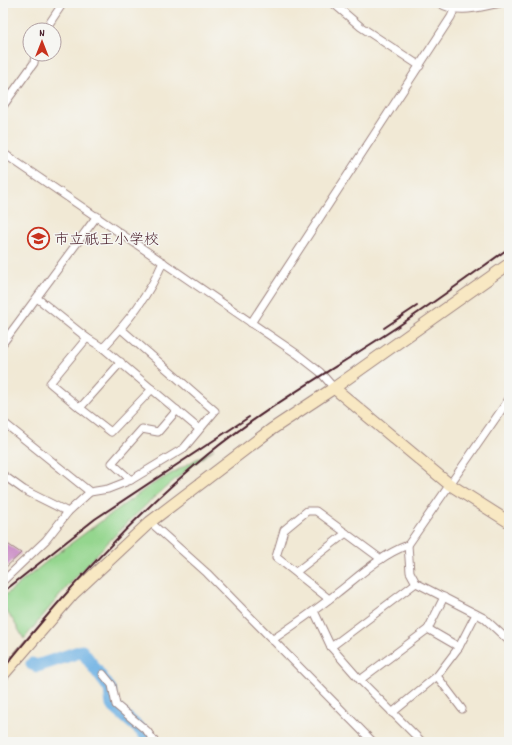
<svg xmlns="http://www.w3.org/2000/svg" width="512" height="745" viewBox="0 0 512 745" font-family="Dekko,'Klee One',sans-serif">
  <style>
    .green { fill: #94d68e; stroke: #6f7a5c }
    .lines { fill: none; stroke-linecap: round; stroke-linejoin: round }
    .river { stroke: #6fb2e4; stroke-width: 13 }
    .building { fill: #cc90c7 }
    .street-casing { stroke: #9e8480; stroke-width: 9 }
    .secondary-casing { stroke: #9e8480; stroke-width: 13 }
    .street { stroke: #fff; stroke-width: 7 }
    .secondary { stroke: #f8e8c3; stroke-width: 11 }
    .rail { stroke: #4a1f2b; stroke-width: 2 }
    .labels { text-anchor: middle; stroke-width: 3; stroke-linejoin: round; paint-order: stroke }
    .poi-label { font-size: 15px; fill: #4a1f2b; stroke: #f6f6f2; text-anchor: start }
  </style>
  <rect width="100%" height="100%" fill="#f6f6f2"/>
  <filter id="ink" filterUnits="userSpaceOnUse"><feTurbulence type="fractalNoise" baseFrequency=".025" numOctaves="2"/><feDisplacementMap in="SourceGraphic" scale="8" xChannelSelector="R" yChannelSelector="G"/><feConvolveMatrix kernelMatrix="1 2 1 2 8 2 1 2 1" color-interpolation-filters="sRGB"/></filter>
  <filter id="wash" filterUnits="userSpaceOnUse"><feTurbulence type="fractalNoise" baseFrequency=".012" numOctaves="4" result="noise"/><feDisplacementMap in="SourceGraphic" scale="16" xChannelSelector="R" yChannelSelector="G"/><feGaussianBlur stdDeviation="0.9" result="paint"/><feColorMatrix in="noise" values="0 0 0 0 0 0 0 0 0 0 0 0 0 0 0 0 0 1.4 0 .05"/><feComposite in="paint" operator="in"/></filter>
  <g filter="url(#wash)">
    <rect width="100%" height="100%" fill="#f1e9d5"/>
    <!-- green -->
    <path class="green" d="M214,449C141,502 80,569 24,639L13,620L3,607V597L51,558L148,487Z"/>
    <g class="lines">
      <!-- river -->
      <polyline class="river" points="32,664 37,666 82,651 110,689 112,705 143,732 150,742"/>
    </g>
    <g id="blocks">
      <!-- building -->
      <polygon class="building" points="3,541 21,553 3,570"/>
    </g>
  </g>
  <g filter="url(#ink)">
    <use href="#blocks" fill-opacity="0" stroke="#9e8480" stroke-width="1"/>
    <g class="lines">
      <defs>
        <g id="street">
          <polyline points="333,3 361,27 420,66"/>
          <path d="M439,3C458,15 479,7 500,3"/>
          <polyline points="45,30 63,3"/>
          <polyline points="3,106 34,63 35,54"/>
          <polyline points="3,153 297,354 320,372 334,388"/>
          <polyline points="37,298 87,338 103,348 199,429"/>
          <polyline points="251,323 451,17 454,10"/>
          <polyline points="87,338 50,383 80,408 121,362"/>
          <polyline points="3,343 97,216"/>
          <path d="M103,348C129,320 148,297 163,262"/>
          <polyline points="80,408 111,432 152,389"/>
          <polyline points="3,422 90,492 68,512 46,540 3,581"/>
          <polyline points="3,475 24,490 68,512"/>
          <polyline points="131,480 112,463 142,429 158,432 177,410"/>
          <polyline points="90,492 108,489 131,480 184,448 215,411 121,329"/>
          <polyline points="150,522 207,573 373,742"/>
          <polyline points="408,545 410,572 416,583 484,618 509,641"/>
          <polyline points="296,572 346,533"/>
          <polyline points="329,599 276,557 284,530 307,511 316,511 381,559"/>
          <polyline points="314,611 331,647 360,680 422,742"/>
          <polyline points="428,629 459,647"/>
          <path d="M272,640C294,625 316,610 337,593C359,576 381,555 408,545L509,399"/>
          <polyline points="331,647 416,583"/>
          <polyline points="103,674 112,685 116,705 147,731 155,742"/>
          <polyline points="437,676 462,709"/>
          <polyline points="360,680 428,629 444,597"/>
          <polyline points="392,713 437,676 459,647 476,614"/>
        </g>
        <g id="secondary">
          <polyline points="334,388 449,484 509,522"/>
          <polyline points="3,675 73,594 150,522 272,429 334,388 509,264"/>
        </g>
      </defs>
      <!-- street casing -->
      <use href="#street" class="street-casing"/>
      <!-- secondary casing -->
      <use href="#secondary" class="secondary-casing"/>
      <!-- street -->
      <use href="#street" class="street"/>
      <!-- secondary -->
      <use href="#secondary" class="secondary"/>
      <!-- rail -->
      <g class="rail">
        <polyline points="384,328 417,306"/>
        <polyline points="3,592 95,519 249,417"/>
        <path d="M3,669C65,592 130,519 207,455C268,405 338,367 403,323C439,299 474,273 509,248"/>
      </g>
    </g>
  </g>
  <!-- icons -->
  <defs>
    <symbol id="school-ring" viewBox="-11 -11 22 22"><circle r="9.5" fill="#f6f6f2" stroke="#c8321e" stroke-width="1.5"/><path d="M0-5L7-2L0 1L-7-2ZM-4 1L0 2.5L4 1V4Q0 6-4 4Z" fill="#c8321e"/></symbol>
  </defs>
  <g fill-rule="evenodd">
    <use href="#school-ring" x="26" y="226" width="25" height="25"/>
  </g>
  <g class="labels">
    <!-- poi labels -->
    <g class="poi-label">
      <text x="54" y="244">市立祇王小学校</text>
    </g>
  </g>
  <!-- margin -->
  <rect width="512" height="745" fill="none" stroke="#f6f6f2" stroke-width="16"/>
  <!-- north arrow -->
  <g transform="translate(42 42)"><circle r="19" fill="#f6f6f2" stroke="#b1a0a2"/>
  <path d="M0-3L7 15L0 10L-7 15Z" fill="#c8321e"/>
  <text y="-6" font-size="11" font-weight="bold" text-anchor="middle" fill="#4a1f2b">N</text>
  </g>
</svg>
